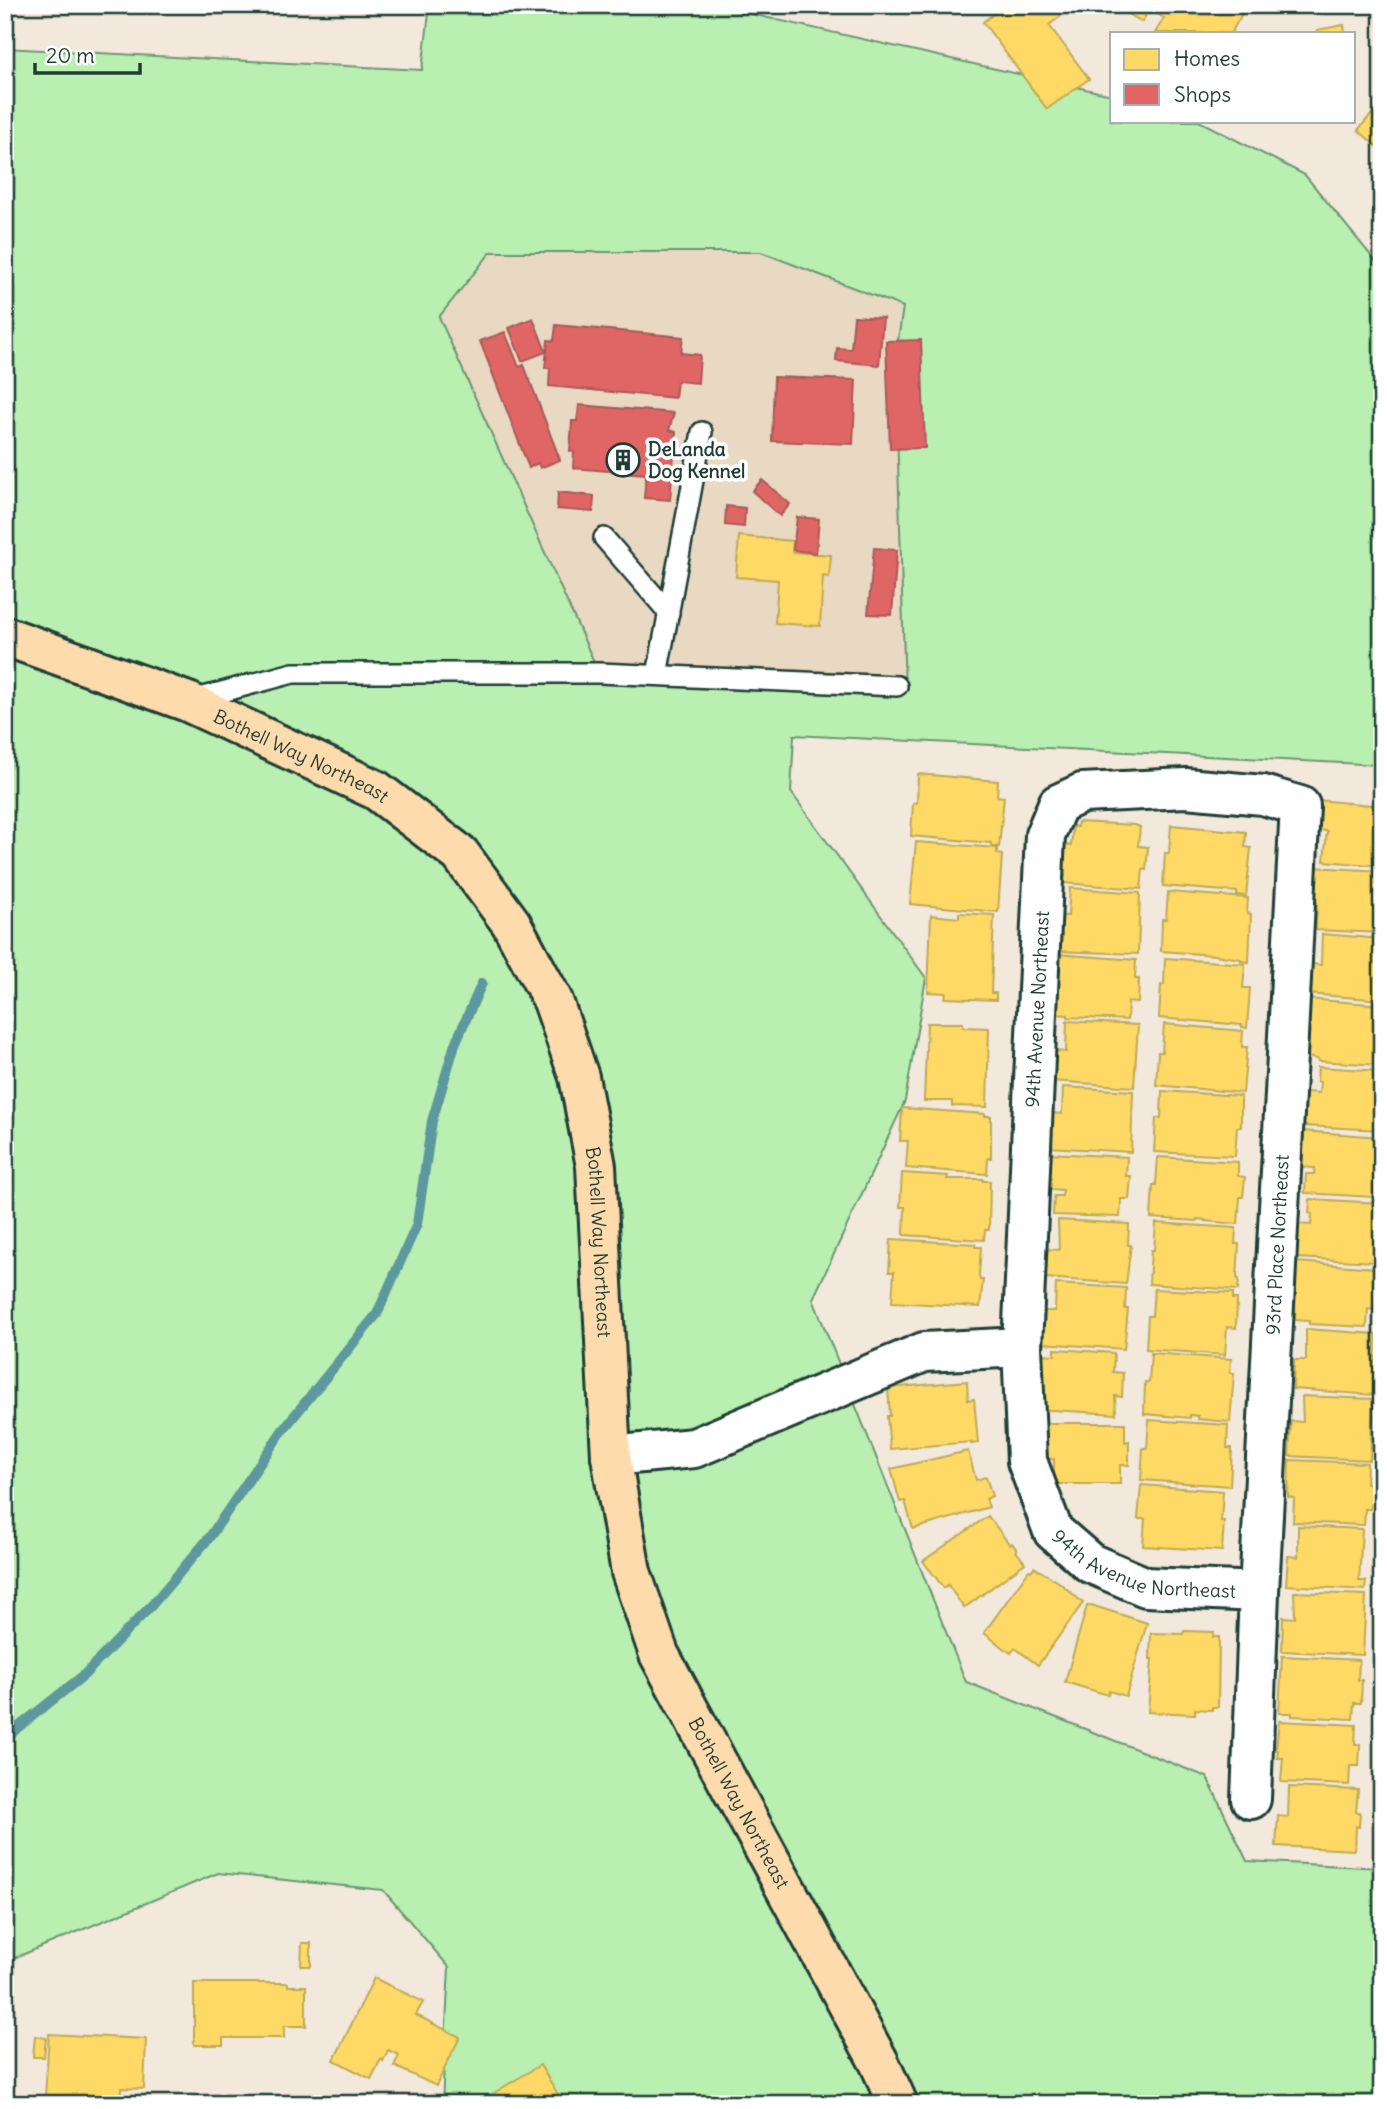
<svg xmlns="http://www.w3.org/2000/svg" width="1387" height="2109" viewBox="0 0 1387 2109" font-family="Delius,sans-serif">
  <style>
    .built { fill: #e9d8c2 }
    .green { fill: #b9efb1; stroke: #6c9672; stroke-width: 2; fill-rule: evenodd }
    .homes { fill: #ffd966; stroke: #bcaa57; stroke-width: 2 }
    .shops { fill: #e06666; stroke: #a65a57; stroke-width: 2 }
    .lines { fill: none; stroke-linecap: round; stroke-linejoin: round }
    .stream { stroke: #5d989e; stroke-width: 10 }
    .service-casing { stroke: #1f3d34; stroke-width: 24 }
    .minor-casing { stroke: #1f3d34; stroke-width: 44 }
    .primary-casing { stroke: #1f3d34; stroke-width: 44 }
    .service { stroke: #fff; stroke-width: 19 }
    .minor { stroke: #fff; stroke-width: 38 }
    .primary { stroke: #fedbac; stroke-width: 38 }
    .labels { text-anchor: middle; stroke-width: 7; stroke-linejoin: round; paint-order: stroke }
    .poi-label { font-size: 19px; font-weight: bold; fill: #1f3d34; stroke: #fff; text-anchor: start }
    .street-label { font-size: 19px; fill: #1f3d34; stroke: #fff }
  </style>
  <rect width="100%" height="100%" fill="#f2e8db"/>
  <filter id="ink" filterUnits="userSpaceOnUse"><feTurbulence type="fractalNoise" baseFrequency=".0143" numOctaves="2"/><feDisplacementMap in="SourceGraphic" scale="14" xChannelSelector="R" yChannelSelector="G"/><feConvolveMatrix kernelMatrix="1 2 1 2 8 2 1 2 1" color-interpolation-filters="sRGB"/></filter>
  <g filter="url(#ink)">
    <!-- built -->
    <polygon class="built" points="490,252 761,252 903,307 920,346 902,689 599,673 439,317"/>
    <!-- green -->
    <path class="green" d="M430,5H664L724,8L1112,95V121H1199L1305,175L1382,269V765L794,735L791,792L926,978L905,1101L813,1299L966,1682L1207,1777L1247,1861L1382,1868V2104H442L449,1967L383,1890L218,1873L5,1962V48L422,70ZM491,252H761L903,307L895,362L905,692L599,673L439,317Z"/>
    <!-- homes -->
    <g class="homes">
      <polygon points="1005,5 1076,5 1049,25 1089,79 1047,109 983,22"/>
      <polygon points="1129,5 1247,5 1231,33 1155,33 1164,18 1149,9 1142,22 1125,12"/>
      <polygon points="1344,25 1345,33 1317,33 1317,30"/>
      <polygon points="1382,102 1382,151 1358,130"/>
      <polygon points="739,536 793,541 792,552 831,555 829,577 823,576 820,626 775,623 778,580 736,577"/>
      <polygon points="918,774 998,781 997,796 1004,797 999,847 991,846 991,843 911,836 913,803 917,803"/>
      <polygon points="1316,800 1382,806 1382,866 1324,861 1327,831 1314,830"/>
      <polygon points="1078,822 1135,825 1140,827 1138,846 1148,847 1146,870 1143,869 1141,889 1064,883 1065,875 1062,874 1065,845 1071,846 1073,826 1077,827"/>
      <polygon points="1171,825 1246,832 1245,847 1251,848 1246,896 1237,895 1237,892 1163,886 1165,853 1169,853"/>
      <polygon points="916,842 997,848 997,854 1002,855 998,912 910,904"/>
      <polygon points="1312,867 1382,871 1382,933 1316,930 1317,902 1311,902"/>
      <polygon points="1070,888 1140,893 1138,954 1056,951 1058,916 1068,916"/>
      <polygon points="1168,892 1248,898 1247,913 1251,914 1249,962 1241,961 1241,959 1215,955 1161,951 1162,919 1166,919"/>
      <polygon points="959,913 994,915 991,993 996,993 996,1000 945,998 946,993 928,992 931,915 959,918"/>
      <polygon points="1322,934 1382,939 1382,1000 1308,994 1310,964 1321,965"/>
      <polygon points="1056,954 1136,960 1135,979 1139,979 1138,1003 1128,1002 1127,1020 1068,1017 1068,1015 1055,1014"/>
      <polygon points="1165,958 1245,964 1243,988 1250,988 1247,1028 1242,1027 1242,1025 1159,1018 1161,985 1164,985"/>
      <polygon points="1307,999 1382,1005 1382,1047 1379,1065 1318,1061 1318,1059 1305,1057"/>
      <polygon points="1067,1021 1138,1025 1134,1087 1053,1081 1055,1051 1066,1052"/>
      <polygon points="927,1023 963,1023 963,1027 989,1028 987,1107 952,1106 952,1101 924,1101"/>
      <polygon points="1164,1024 1243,1031 1242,1047 1247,1047 1243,1093 1156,1085 1158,1052 1162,1052"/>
      <polygon points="1318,1067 1382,1071 1382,1130 1304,1126 1306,1092 1319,1093 1320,1082 1317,1081"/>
      <polygon points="1063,1087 1133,1091 1131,1152 1049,1147 1051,1113 1062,1114"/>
      <polygon points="1162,1091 1241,1096 1241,1127 1237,1127 1235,1156 1154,1152 1156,1118 1161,1118"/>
      <polygon points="902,1108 985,1114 985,1116 991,1116 991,1158 988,1158 987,1174 906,1168 908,1141 900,1141"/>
      <polygon points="1302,1131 1380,1137 1378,1155 1382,1155 1382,1179 1374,1178 1373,1197 1305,1193 1306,1174 1314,1174 1315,1168 1299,1167"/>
      <polygon points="1049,1153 1127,1157 1126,1176 1131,1176 1129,1199 1121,1199 1120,1217 1053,1215 1054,1196 1062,1196 1063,1190 1048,1189"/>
      <polygon points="1158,1157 1238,1162 1238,1176 1245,1177 1243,1197 1240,1197 1238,1224 1205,1221 1205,1220 1197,1219 1197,1221 1151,1218 1153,1185 1156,1185"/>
      <polygon points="902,1173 948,1176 947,1179 983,1179 983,1181 990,1181 989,1230 985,1230 984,1240 904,1235 905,1207 900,1207"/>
      <polygon points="1310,1199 1380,1203 1377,1262 1296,1258 1298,1224 1311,1225 1312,1214 1309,1213"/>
      <polygon points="1058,1220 1129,1224 1128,1245 1131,1245 1126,1284 1045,1278 1047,1249 1059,1250"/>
      <polygon points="1156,1223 1236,1228 1235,1244 1239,1244 1237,1278 1239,1279 1238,1290 1149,1284 1151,1250 1154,1250"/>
      <polygon points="891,1239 975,1244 975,1247 981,1247 979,1275 980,1280 983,1280 980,1307 892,1302 894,1272 889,1272"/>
      <polygon points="1296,1262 1375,1268 1373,1287 1379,1287 1377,1310 1368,1309 1367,1327 1309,1324 1309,1321 1295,1320"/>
      <polygon points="1056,1284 1126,1288 1125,1309 1128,1309 1124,1349 1043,1343 1045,1311 1055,1311"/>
      <polygon points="1154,1289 1233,1293 1233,1299 1237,1299 1236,1328 1227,1327 1225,1355 1146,1349 1148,1316 1152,1316"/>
      <polygon points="1306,1329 1376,1334 1375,1395 1293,1389 1294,1360 1306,1360"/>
      <polygon points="1055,1349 1114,1353 1113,1372 1123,1373 1122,1397 1115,1396 1116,1414 1037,1409 1042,1354 1055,1355"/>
      <polygon points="1151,1353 1231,1359 1230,1373 1234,1373 1230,1422 1198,1419 1198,1416 1190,1415 1190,1418 1144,1414 1145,1382 1149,1382"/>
      <polygon points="967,1381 968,1400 974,1399 978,1443 971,1444 971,1442 890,1449 887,1416 890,1416 888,1388"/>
      <polygon points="1302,1396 1373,1399 1370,1460 1289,1456 1291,1421 1303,1422"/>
      <polygon points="1149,1420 1228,1425 1227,1448 1232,1448 1230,1486 1141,1480 1143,1448 1147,1448"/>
      <polygon points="1046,1423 1125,1423 1125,1442 1129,1441 1129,1465 1120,1465 1120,1484 1054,1484 1054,1459 1047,1459 1047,1451 1045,1451"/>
      <polygon points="968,1451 976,1480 986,1477 992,1496 986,1499 989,1507 913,1529 905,1501 900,1502 891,1469"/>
      <polygon points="1289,1460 1367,1463 1366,1483 1372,1484 1371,1509 1365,1509 1364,1525 1293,1522 1294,1498 1288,1497"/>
      <polygon points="1141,1485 1223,1491 1221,1521 1224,1521 1222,1551 1143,1546 1145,1519 1138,1519"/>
      <polygon points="988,1516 1010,1545 1012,1543 1017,1550 1016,1551 1025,1563 964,1608 948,1585 944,1588 923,1561"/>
      <polygon points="1298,1526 1362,1529 1359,1581 1366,1581 1365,1590 1286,1585 1288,1556 1298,1557"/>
      <polygon points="1034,1567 1060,1583 1083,1603 1038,1665 1015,1648 1011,1653 984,1633 1029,1570 1031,1571"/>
      <polygon points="1294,1592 1366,1595 1363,1655 1282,1651 1283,1617 1295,1618"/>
      <polygon points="1091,1605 1147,1623 1126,1696 1109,1691 1108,1695 1065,1682 1087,1606"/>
      <polygon points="1184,1631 1214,1632 1213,1637 1219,1637 1218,1707 1212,1707 1212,1710 1195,1709 1195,1714 1148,1712 1152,1659 1150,1659 1151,1633 1183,1634"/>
      <polygon points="1282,1656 1359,1660 1358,1680 1362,1680 1361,1703 1354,1703 1353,1719 1292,1716 1292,1713 1279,1713"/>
      <polygon points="1279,1721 1356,1725 1355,1744 1360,1744 1359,1766 1350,1766 1349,1785 1281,1782 1283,1758 1277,1758 1278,1750 1276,1750"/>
      <polygon points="1289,1787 1358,1790 1356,1812 1360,1812 1359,1827 1356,1826 1355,1850 1276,1846 1278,1816 1288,1817"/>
      <polygon points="302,1943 311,1943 311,1966 301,1966"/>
      <polygon points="374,1978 423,2002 416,2015 460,2037 436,2086 394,2066 399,2055 388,2050 383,2061 381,2059 371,2079 334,2060"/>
      <polygon points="194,1983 288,1983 288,1986 306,1986 306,2026 284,2026 284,2038 223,2038 223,2045 194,2045"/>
      <polygon points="49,2034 146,2039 144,2089 122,2088 121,2101 45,2097"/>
      <polygon points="35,2036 46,2038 44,2057 33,2057"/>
      <polygon points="540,2065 564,2104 476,2104"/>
    </g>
    <!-- shops -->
    <g class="shops">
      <polygon points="854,316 883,318 879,365 836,361 837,348 851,349"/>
      <polygon points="533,318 546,352 522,361 509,328"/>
      <polygon points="556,325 683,337 681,353 700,355 698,383 677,381 675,398 549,386 550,368 545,368 548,340 554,341"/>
      <polygon points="505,332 519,367 524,365 560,460 540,468 538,463 529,468 480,341"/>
      <polygon points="921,340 925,448 890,449 886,341"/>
      <polygon points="774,377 856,380 853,444 772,441"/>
      <polygon points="579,405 674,413 669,430 676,432 670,500 644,498 646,474 573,468 574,452 570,451 572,421 577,421"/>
      <polygon points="762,480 790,504 780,516 752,491"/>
      <polygon points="558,492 594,496 593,512 557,509"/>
      <polygon points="726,506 745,508 744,527 725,525"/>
      <polygon points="797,517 819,519 816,553 793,550"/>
      <polygon points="874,548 897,550 892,615 868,614"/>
    </g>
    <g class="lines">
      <!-- stream -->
      <polyline class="stream" points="5,1741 16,1729 84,1675 151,1606 209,1538 282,1431 377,1314 417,1224 432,1121 455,1044 482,983"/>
      <defs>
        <g id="service">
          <polyline points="604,538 669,613"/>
          <polyline points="657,675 702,432"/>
          <polyline points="192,700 293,673 599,673 897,686"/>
        </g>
        <g id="minor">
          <polyline points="611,1456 694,1448 924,1352 1022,1347"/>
          <path id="s1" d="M1251,1799L1259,1592L1300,806L1263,795L1186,788L1082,793L1058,804L1045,835L1022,1347L1027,1461L1053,1531L1090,1563L1146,1587L1259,1592"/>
        </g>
        <g id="primary">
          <path id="s2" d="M5,636L188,702L376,790L460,854L511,923L553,1001L579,1077L596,1166L611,1456L631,1572L659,1654L879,2062L898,2104"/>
        </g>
      </defs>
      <!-- service casing -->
      <use href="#service" class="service-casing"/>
      <!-- minor casing -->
      <use href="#minor" class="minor-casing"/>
      <!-- primary casing -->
      <use href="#primary" class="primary-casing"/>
      <!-- service -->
      <use href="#service" class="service"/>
      <!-- minor -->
      <use href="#minor" class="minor"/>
      <!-- primary -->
      <use href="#primary" class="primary"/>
    </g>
  </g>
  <!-- icons -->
  <defs>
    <symbol id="building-ring" viewBox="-11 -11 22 22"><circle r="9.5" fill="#fff" stroke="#1f3d34" stroke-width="1.5"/><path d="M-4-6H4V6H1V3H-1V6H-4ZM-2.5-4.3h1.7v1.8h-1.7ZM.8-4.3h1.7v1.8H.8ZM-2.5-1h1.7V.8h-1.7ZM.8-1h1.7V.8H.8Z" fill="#1f3d34"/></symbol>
  </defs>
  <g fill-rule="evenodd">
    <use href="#building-ring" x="604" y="441" width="38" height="38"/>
  </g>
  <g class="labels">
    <!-- poi labels -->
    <g class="poi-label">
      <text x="648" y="456">DeLanda<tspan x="648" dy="22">Dog Kennel</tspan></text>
    </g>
    <!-- street labels -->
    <g class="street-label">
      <text dy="7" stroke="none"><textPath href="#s2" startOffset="320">Bothell Way Northeast</textPath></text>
      <text transform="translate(1037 1009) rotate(-87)" y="7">94th Avenue Northeast</text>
      <text dy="7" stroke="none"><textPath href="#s2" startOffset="929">Bothell Way Northeast</textPath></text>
      <text dy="7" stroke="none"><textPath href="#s1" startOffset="555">93rd Place Northeast</textPath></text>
      <text dy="7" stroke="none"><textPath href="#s1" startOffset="2077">94th Avenue Northeast</textPath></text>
      <text dy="7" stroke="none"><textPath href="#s2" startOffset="1517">Bothell Way Northeast</textPath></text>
    </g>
  </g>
  <!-- margin -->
  <rect width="1387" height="2109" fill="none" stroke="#fff" stroke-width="28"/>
  <rect x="14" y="14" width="1359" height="2081" fill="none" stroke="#1f3d34" stroke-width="2.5" filter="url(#ink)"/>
  <!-- legend -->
  <rect x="1110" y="32" width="245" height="91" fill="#ffffff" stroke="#a5b1ae" stroke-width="2"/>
  <rect x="1124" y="49" width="35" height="21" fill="#ffd966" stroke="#a5b1ae" stroke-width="2"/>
  <text x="1174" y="66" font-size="21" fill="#1f3d34">Homes</text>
  <rect x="1124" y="84" width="35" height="21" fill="#e06666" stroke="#a5b1ae" stroke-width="2"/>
  <text x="1174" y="102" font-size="21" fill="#1f3d34">Shops</text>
  <!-- scale -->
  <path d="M35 63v10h105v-10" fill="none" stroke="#1f3d34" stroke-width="3.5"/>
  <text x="46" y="63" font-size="21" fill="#1f3d34" stroke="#ffffff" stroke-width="5" paint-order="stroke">20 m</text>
</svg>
